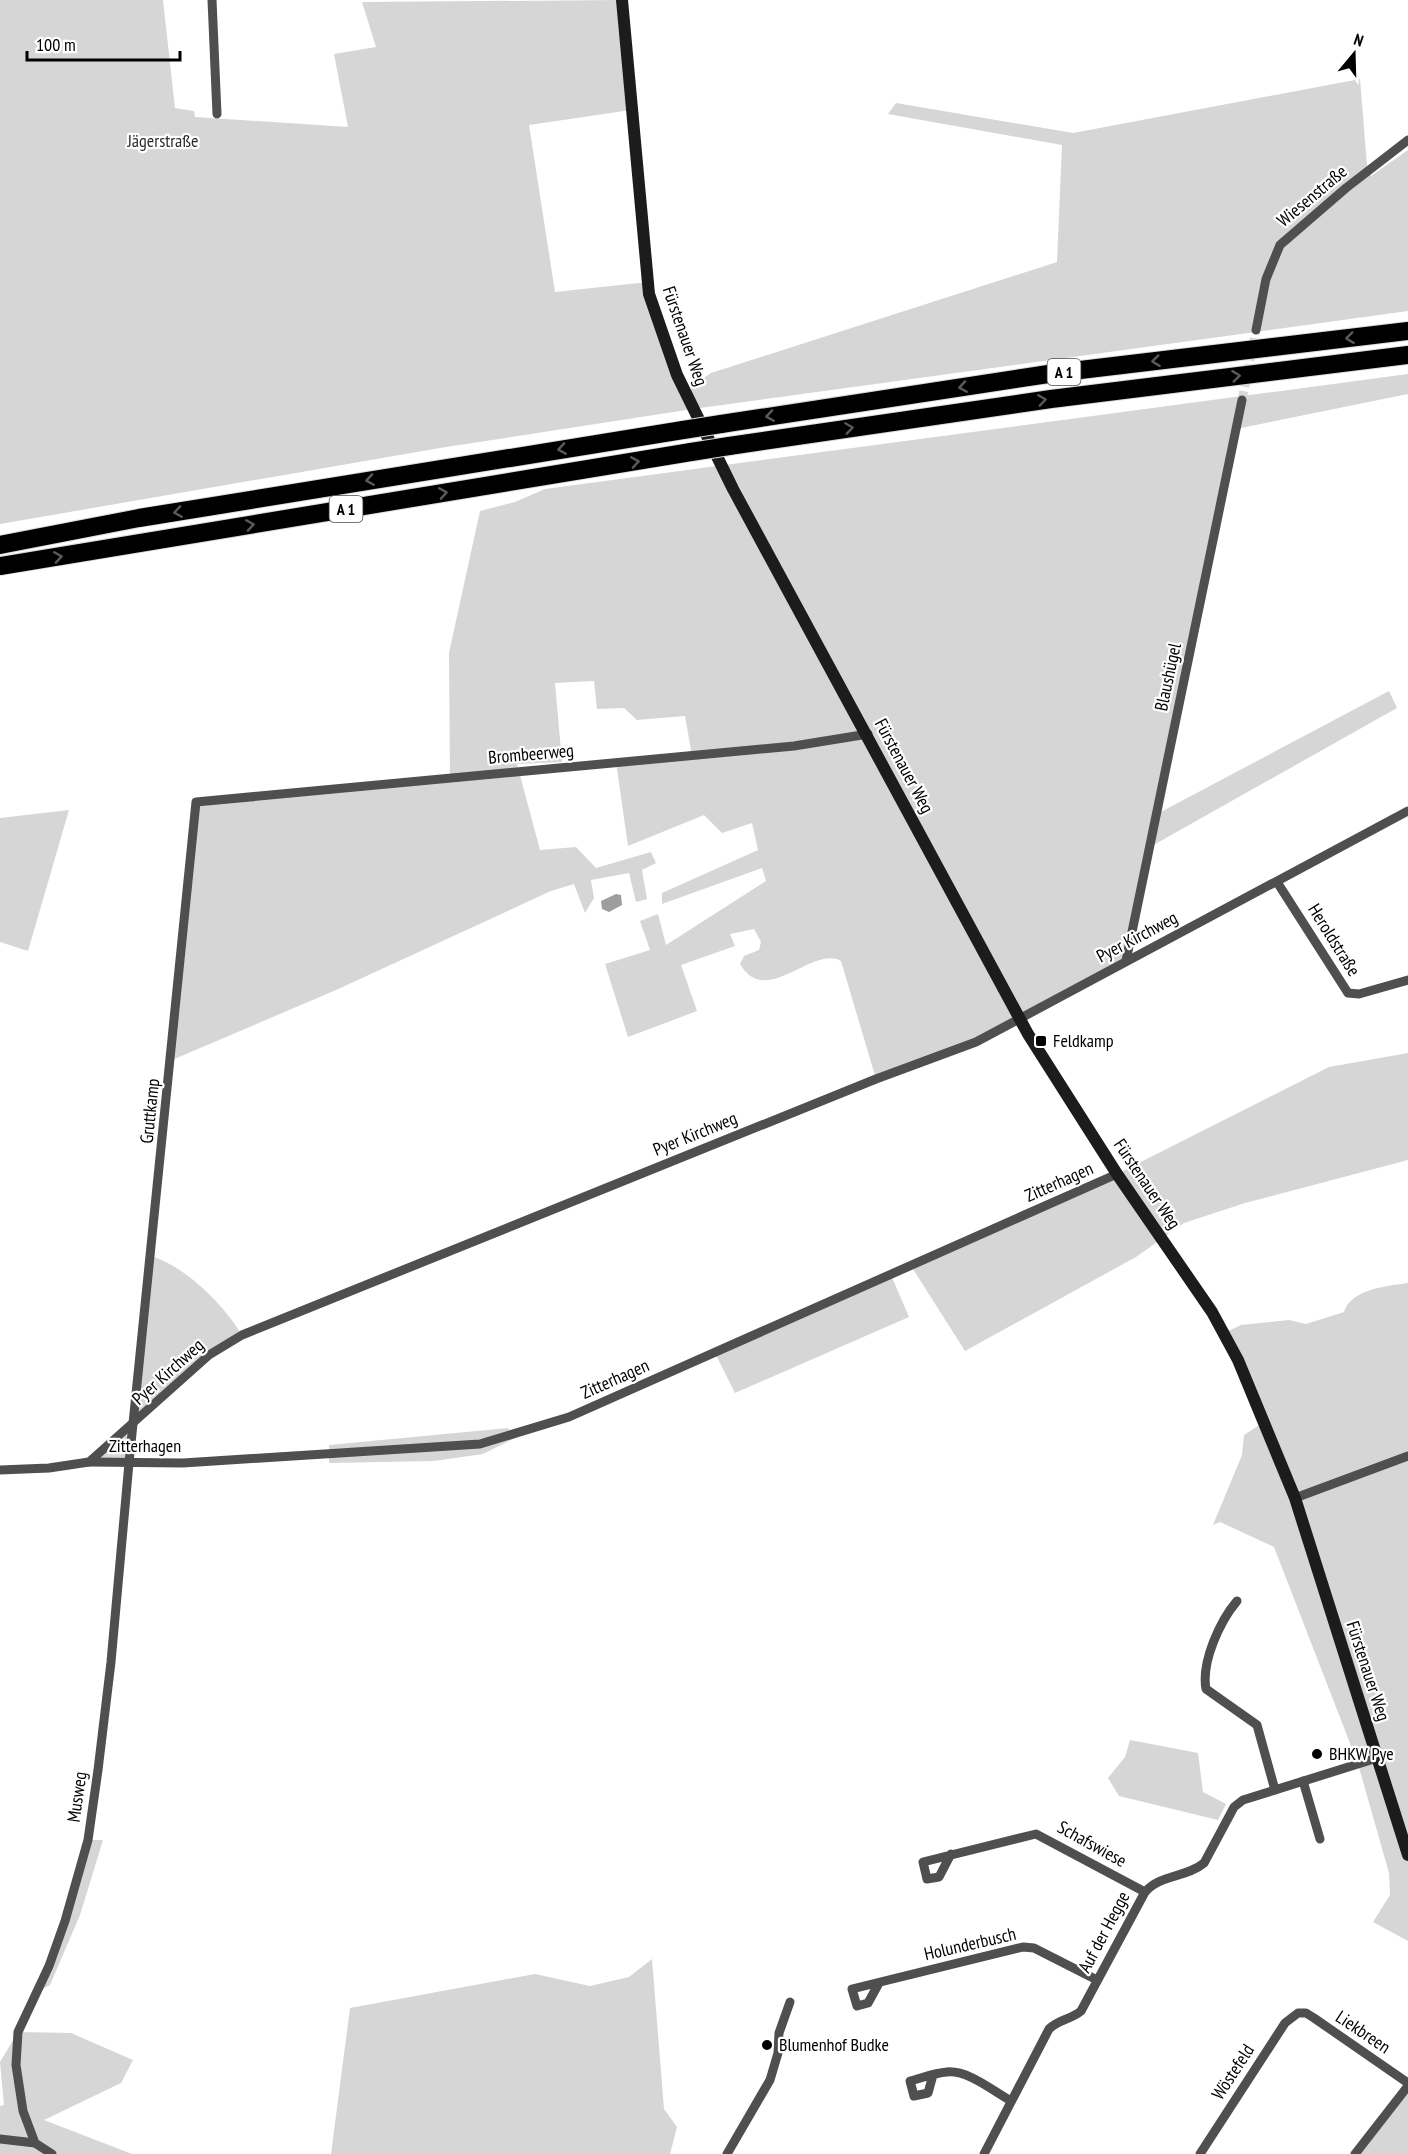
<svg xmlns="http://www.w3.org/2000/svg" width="1408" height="2154" viewBox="0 0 1408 2154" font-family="'PT Sans Narrow',sans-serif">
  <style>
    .green { fill: #d6d6d6 }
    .water { fill: #9d9d9d }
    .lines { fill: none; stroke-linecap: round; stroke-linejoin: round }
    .street-tunnel { stroke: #d9d9d9; stroke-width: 9; stroke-dasharray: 9 4.5; stroke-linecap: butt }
    .highway-casing { stroke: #dbdbdb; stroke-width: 20 }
    .street { stroke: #4f4f4f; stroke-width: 9 }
    .secondary { stroke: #1c1c1c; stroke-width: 12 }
    .highway { stroke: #000; stroke-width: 18 }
    .highway-bridge-casing { stroke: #dbdbdb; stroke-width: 20; stroke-linecap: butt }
    .highway-bridge { stroke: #000; stroke-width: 18 }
    .oneway { stroke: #595959 }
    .poi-dot { fill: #000; stroke: #fff; stroke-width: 2 }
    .labels { text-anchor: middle; stroke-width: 4.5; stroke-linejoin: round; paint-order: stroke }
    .shield { fill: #fff; stroke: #4c4c4c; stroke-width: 1.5 }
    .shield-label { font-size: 16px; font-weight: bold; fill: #000 }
    .park-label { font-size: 18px; fill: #2d2d2d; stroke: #fff }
    .street-label { font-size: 18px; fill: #000; stroke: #fff }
    .poi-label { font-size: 18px; fill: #000; stroke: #fff; text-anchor: start }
  </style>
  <rect width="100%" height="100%" fill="#fff"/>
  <!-- green -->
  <g class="green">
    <polygon points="0,0 163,0 175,108 194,111 195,117 348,127 334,54 376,47 362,2 622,0 631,110 529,125 555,292 648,282 689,399 692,386 711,373 1057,262 1062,145 888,114 896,103 1073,133 1360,79 1367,165 1371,176 1408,150 1408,311 693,409 440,448 0,524"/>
    <path d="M1408,374V394L1236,429L1157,814L1389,691L1397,708L1150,847L1126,961L1012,1025L876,1079L841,961C812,945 766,1009 740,964L744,956L759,950L761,942L754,929L730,934L735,946L681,965L697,1011L628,1037L605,964L650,950L640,921L658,914L666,945L766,881L762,868L662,904V893L758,850L752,823L722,833L704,815L628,846L616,762L692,756L685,716L637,720L624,708L597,709L594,681L555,683L562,762L517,764L540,850L576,847L596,868L651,852L656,863L642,870L647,899L636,902L629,873L591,880L594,898L585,913L574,884L551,891L336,990L172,1060L199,804L450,779L449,653L480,511L515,502L545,489Z"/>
    <polygon points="69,810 28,951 0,942 0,818"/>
    <polygon points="1408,1053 1408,1160 1245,1203 1184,1223 1136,1257 965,1351 911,1266 891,1275 909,1317 735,1393 715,1353 1117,1174 1329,1067"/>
    <path d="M151,1256C185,1266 224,1305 242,1335L209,1355L134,1424L129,1463L89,1462L134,1424Z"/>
    <path d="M1408,1283V1941L1373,1922L1390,1895L1389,1873L1358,1764L1274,1547L1220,1522L1213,1525L1242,1455L1244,1435L1264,1422L1224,1333L1241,1325L1289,1320L1306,1324L1344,1312C1351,1289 1387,1286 1408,1283Z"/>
    <polygon points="508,1428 515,1438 483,1454 434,1461 329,1463 329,1445"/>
    <polygon points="1130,1740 1198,1753 1203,1792 1226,1804 1218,1820 1119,1796 1108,1778 1125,1757"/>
    <polygon points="88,1840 103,1840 80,1915 50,1985 37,1992"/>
    <polygon points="652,1959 664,2109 677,2127 670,2154 331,2154 350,2008 535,1974 590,1986 629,1977"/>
    <polygon points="18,2032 71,2033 133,2060 121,2083 44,2120 132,2154 0,2154 0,2106 4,2105 0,2062"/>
    <polygon points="1408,2086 1408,2154 1355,2154"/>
  </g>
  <!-- water -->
  <polygon class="water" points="616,894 621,895 622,905 609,912 602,909 601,901"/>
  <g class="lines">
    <!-- street-tunnel -->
    <polyline class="street-tunnel" points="1242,400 1256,330"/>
    <defs>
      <g id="highway">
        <polyline points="721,424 1055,373 1408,331"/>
        <polyline points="729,446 1051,399 1408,355"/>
        <polyline points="0,545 139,518 683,430"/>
        <polyline points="0,566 691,452"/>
      </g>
    </defs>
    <!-- highway casing -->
    <use href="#highway" class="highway-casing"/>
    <!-- street -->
    <g class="street">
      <polyline points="212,0 217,114"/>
      <polyline points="1256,330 1266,279 1280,245 1346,188 1408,140"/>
      <polyline points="1277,882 1348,993 1359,994 1408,980"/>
      <polyline points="1126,961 1242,400"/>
      <polyline points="89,1462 183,1463 480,1444 569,1417 1117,1174"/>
      <polyline points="0,1470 49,1468 89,1462 209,1355 242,1335 876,1079 976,1042 1408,811"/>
      <polyline points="1295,1498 1408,1456"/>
      <path d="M1237,1601C1220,1621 1201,1662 1206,1689L1257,1725L1275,1790"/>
      <polyline points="1303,1781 1320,1839"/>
      <polyline points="951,1854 939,1877 927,1879 923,1862 1036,1834 1145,1892"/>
      <polyline points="879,1983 868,2003 857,2006 852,1989 1023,1947 1034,1948 1097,1980"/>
      <path d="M933,2075L928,2093L914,2096L910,2081C922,2078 934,2073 947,2072C968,2070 993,2091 1011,2101"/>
      <polyline points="0,2139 35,2143"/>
      <polyline points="52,2154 35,2143 23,2111 16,2065 18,2032 49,1966 65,1921 88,1840 98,1770 111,1662 129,1463 196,802 794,746 868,734"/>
      <polyline points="727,2154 770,2080 778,2053 779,2033 790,2002"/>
      <path d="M984,2154L1049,2029C1059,2019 1070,2020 1081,2011L1145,1892C1161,1874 1186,1878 1204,1863L1234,1807L1243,1800L1377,1758"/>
      <polyline points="1200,2154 1285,2023 1298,2013 1306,2013 1314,2018 1408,2083"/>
      <polyline points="1355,2154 1408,2086"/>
    </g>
    <!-- secondary -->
    <polyline class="secondary" points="622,0 649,294 677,375 733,489 1028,1034 1117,1174 1212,1312 1238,1360 1295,1498 1408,1855"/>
    <!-- highway -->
    <use href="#highway" class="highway"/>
    <defs>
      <g id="highway-bridge">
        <polyline points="683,430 721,424"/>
        <polyline points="691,452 729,446"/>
      </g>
    </defs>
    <!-- highway-bridge casing -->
    <use href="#highway-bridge" class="highway-bridge-casing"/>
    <!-- highway-bridge -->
    <use href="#highway-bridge" class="highway-bridge"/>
  </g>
  <!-- one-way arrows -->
  <defs><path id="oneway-chevron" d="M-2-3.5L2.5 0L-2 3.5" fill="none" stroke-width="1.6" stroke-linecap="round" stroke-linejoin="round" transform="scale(1.5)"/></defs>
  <g class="oneway">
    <use href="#oneway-chevron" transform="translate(1350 338) rotate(173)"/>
    <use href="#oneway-chevron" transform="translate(1156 361) rotate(173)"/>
    <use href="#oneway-chevron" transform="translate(1236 376) rotate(-7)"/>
    <use href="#oneway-chevron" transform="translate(963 387) rotate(171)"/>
    <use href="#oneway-chevron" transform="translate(1042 400) rotate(-8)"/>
    <use href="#oneway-chevron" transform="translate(770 416) rotate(171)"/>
    <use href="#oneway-chevron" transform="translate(849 428) rotate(-8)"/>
    <use href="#oneway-chevron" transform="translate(562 449) rotate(171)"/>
    <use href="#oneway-chevron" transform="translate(635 462) rotate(-9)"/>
    <use href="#oneway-chevron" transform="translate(370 480) rotate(171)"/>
    <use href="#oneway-chevron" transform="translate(443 493) rotate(-9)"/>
    <use href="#oneway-chevron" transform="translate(178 512) rotate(171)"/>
    <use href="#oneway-chevron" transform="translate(250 525) rotate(-9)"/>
    <use href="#oneway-chevron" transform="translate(58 557) rotate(-9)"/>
  </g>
  <!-- markers -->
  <g class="poi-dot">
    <rect x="1035" y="1035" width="12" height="12" rx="3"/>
    <circle cx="1317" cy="1754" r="6"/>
    <circle cx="767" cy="2045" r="6"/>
  </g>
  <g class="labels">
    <!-- shield labels -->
    <g class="shield">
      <rect x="1047.5" y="359" width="33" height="26" rx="4.5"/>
      <rect x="329.5" y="496" width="33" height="26" rx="4.5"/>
    </g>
    <g class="shield-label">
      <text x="1064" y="378">A 1</text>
      <text x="346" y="515">A 1</text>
    </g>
    <!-- park labels -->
    <g class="park-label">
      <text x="163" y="147">Jägerstraße</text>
    </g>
    <!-- street labels -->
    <g class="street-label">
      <text transform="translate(1312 196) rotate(-40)" y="6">Wiesenstraße</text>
      <text transform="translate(685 336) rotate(71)" y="6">Fürstenauer Weg</text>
      <text transform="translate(1168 677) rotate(-78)" y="6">Blaushügel</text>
      <text transform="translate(531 754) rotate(-5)" y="6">Brombeerweg</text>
      <text transform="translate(904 766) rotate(62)" y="6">Fürstenauer Weg</text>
      <text transform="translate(1137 937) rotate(-28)" y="6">Pyer Kirchweg</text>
      <text transform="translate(1334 940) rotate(58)" y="6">Heroldstraße</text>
      <text transform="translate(150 1111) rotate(-84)" y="6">Gruttkamp</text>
      <text transform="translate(695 1134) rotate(-22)" y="6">Pyer Kirchweg</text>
      <text transform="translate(1059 1182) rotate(-24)" y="6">Zitterhagen</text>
      <text transform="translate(1147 1184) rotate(56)" y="6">Fürstenauer Weg</text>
      <text transform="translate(168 1372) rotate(-42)" y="6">Pyer Kirchweg</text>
      <text transform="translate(615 1379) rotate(-24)" y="6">Zitterhagen</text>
      <text x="145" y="1452">Zitterhagen</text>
      <text transform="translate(1368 1671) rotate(72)" y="6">Fürstenauer Weg</text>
      <text transform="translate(77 1797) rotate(-82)" y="6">Musweg</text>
      <text transform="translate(1092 1844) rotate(29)" y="6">Schafswiese</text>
      <text transform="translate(1104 1932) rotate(-62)" y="6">Auf der Hegge</text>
      <text transform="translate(970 1944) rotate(-13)" y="6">Holunderbusch</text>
      <text transform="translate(1363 2032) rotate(34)" y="6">Liekbreen</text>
      <text transform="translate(1233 2072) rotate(-57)" y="6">Wöstefeld</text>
    </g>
    <!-- poi labels -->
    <g class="poi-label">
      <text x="1053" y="1047">Feldkamp</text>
      <text x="1329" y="1760">BHKW Pye</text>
      <text x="779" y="2051">Blumenhof Budke</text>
    </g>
  </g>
  <!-- north arrow -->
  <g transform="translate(1354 54) rotate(19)" stroke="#ffffff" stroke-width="4.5" paint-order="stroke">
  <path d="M0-4.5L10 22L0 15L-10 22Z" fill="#000000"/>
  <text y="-9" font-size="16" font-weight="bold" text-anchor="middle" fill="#000000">N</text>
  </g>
  <!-- scale -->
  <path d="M27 51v9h153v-9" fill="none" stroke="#000000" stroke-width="3"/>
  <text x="36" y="51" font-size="18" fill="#000000" stroke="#ffffff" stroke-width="4.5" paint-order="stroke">100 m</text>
</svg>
